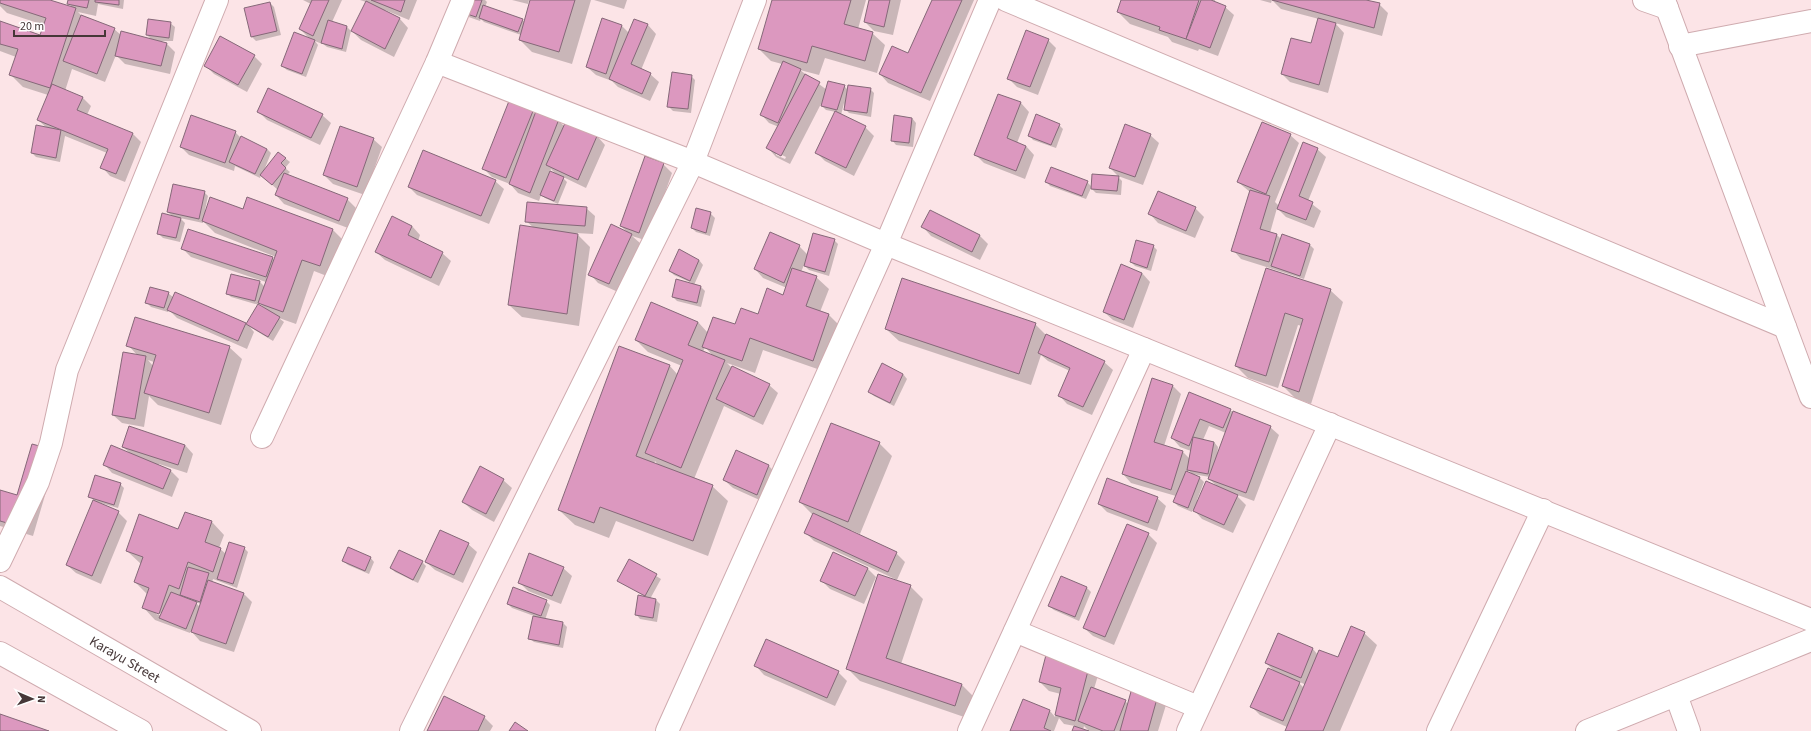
<svg xmlns="http://www.w3.org/2000/svg" width="1811" height="731" viewBox="0 0 1811 731" font-family="'Source Sans 3',sans-serif">
  <style>
    .shadow { fill: #0003; fill-rule: evenodd }
    .building { fill: #dc98bf; stroke: #856878 }
    .lines { fill: none; stroke-linecap: round; stroke-linejoin: round }
    .minor-casing { stroke: #cfabaf; stroke-width: 24 }
    .major-casing { stroke: #cfabaf; stroke-width: 24 }
    .minor { stroke: #fff; stroke-width: 22 }
    .major { stroke: #fff; stroke-width: 22 }
    .labels { text-anchor: middle; stroke-width: 4; stroke-linejoin: round; paint-order: stroke }
    .street-label { font-size: 14px; fill: #463738; stroke: #fff }
  </style>
  <rect width="100%" height="100%" fill="#fce4e7"/>
  <!-- shadow -->
  <g class="shadow">
    <polygon points="0,0 47,0 74,9 68,3 69,0 124,0 123,9 98,4 96,16 78,12 82,16 114,29 121,35 152,40 147,35 170,23 175,27 173,41 155,41 166,43 175,52 170,74 125,64 116,55 105,82 72,69 65,91 82,97 91,106 87,115 133,134 141,142 125,182 110,176 102,167 107,153 65,136 60,162 36,157 32,153 47,128 38,120 48,95 23,87 10,74 16,57 0,51 0,22 41,36 44,25 7,13 0,6"/>
    <polygon points="303,0 342,0 332,22 347,27 351,31 346,52 327,47 322,43 322,44 315,41 318,45 306,77 287,70 282,66 310,39 300,29 311,4"/>
    <polygon points="360,0 417,0 409,20 385,10 385,11 400,19 408,28 394,57 361,40 352,31 366,2"/>
    <polygon points="463,0 485,0 487,2 485,7 522,20 525,22 531,0 591,0 572,64 532,52 520,40 521,35 484,22 481,19 480,21 463,15"/>
    <polygon points="512,0 529,0 528,4"/>
    <polygon points="594,0 627,0 624,9"/>
    <path d="M773,0H866L858,29L872,33L885,45L877,73L825,58L819,75L800,70L827,90L844,86L848,90L870,89L874,93L871,117L849,113L845,109L844,103L841,115L865,127L874,136L854,176L825,161L816,152L836,112L826,110L822,106L823,100L790,164L776,157L768,148L779,127L769,123L761,114L782,64L771,61L759,49ZM776,152L786,157L785,159L776,155Z"/>
    <polygon points="870,0 901,0 893,35 874,31 865,22"/>
    <polygon points="933,0 974,0 930,101 888,83 880,74 909,55"/>
    <polygon points="1122,0 1215,0 1215,3 1225,7 1234,15 1218,56 1199,49 1198,51 1172,42 1168,37 1130,24 1118,12"/>
    <polygon points="1260,0 1362,0 1379,4 1388,13 1382,36 1335,23 1344,33 1328,93 1290,82 1282,74 1312,45 1319,19 1281,9 1272,0 1271,3"/>
    <polygon points="270,3 274,7 281,35 256,41 252,37 245,9"/>
    <polygon points="635,20 648,25 656,34 641,70 650,74 659,82 650,101 618,87 612,81 596,75 587,67 622,26 629,33"/>
    <polygon points="1048,40 1056,48 1038,95 1017,87 1009,79"/>
    <polygon points="254,56 262,64 247,92 214,74 206,66"/>
    <polygon points="691,76 695,80 691,113 673,111 669,107"/>
    <polygon points="999,95 1021,103 1029,112 1017,143 1026,146 1034,155 1025,179 984,163 975,154"/>
    <polygon points="258,111 322,115 331,123 320,145 267,120"/>
    <path d="M533,112L536,115L558,120L564,126L597,136L605,145L586,188L561,176L567,182L558,204L545,198L541,195L539,201L518,193L510,184L492,177L483,168ZM551,169L558,176L550,172Z"/>
    <polygon points="912,118 916,123 913,147 896,145 892,140"/>
    <polygon points="1059,125 1063,129 1056,148 1033,140 1029,135"/>
    <polygon points="235,132 241,138 267,149 271,153 263,173 285,158 290,162 285,168 290,172 287,175 347,199 356,208 348,228 284,204 276,195 278,190 261,175 260,178 235,166 234,171 189,155 181,147"/>
    <polygon points="1150,135 1159,143 1143,185 1118,176 1110,168"/>
    <polygon points="1290,135 1299,143 1275,202 1279,206 1317,149 1326,157 1308,201 1321,211 1314,228 1286,217 1277,208 1270,233 1277,235 1281,239 1282,235 1310,245 1314,249 1304,279 1241,259 1233,250 1250,192 1238,182"/>
    <polygon points="373,139 382,147 365,195 333,184 324,175"/>
    <polygon points="663,164 672,173 648,241 632,236 640,243 618,292 598,283 590,274 628,233 621,226"/>
    <polygon points="1118,177 1122,181 1121,195 1096,193 1091,188 1086,199 1050,186 1046,181 1087,182 1092,187"/>
    <polygon points="495,181 504,189 489,224 417,195 409,187"/>
    <path d="M204,192L208,196L205,210H243L247,199L333,230L345,242L332,278L314,271L296,324L279,318L284,322L273,341L250,327L254,332L247,349L177,318L169,310L168,312L151,307L147,303L168,293L174,298L247,325L259,305L231,297L227,293L260,282L265,287L266,282L191,257L183,249L269,257L270,255L275,260L276,257L215,233L203,221V223L180,218L185,223L180,242L163,238L158,233L173,217L168,212ZM259,303L266,309L259,306Z"/>
    <polygon points="586,208 595,216 593,234 576,233 590,247 579,326 522,317 509,305 534,228 526,221"/>
    <polygon points="1195,208 1204,217 1195,238 1158,223 1150,214"/>
    <polygon points="930,211 980,236 988,244 980,260 931,236 923,227"/>
    <polygon points="710,213 715,218 710,236 696,232 692,228"/>
    <polygon points="412,226 420,235 418,241 442,253 451,261 439,286 385,260 376,252"/>
    <path d="M834,240L838,244L829,276L809,270L804,265L801,272L816,277L829,289L820,312L829,315L841,327L826,372L763,350L755,373L727,363L732,368L769,385L778,393L763,425L724,406L694,479L712,486L728,501L708,556L616,521L609,538L575,525L559,510L669,365L678,375L682,366L648,352L636,340L698,322L708,333L736,326L759,315L784,296L787,288L763,278L755,269L799,246L808,255ZM705,347L713,356L703,352ZM655,461L659,466L654,464Z"/>
    <polygon points="1153,246 1157,250 1151,271 1135,266 1131,262"/>
    <polygon points="699,260 703,265 694,285 701,287 705,291 701,307 677,301 673,297 692,283 674,275 670,271"/>
    <polygon points="1267,270 1330,290 1343,302 1311,404 1295,398 1283,386 1302,326 1298,325 1278,388 1248,378 1236,366"/>
    <polygon points="1142,273 1150,282 1133,328 1113,320 1104,312"/>
    <polygon points="1035,324 1047,336 1104,362 1113,370 1092,415 1067,404 1059,395 1070,371 1048,361 1041,355 1031,385 899,341 886,329"/>
    <path d="M128,345L229,347L242,359L221,425L158,405L149,396L144,427L122,423L113,415L138,356ZM148,360L154,362L153,366Z"/>
    <polygon points="903,374 907,379 894,406 874,396 870,392"/>
    <path d="M1172,385L1181,394L1164,446L1183,452L1190,459L1191,451L1180,447L1172,438L1189,393L1230,410L1234,413L1270,427L1279,435L1254,501L1235,494L1246,505L1233,533L1202,519L1193,509L1192,512L1178,506L1174,502L1176,496L1131,483L1123,474ZM1209,426L1226,433L1217,458L1218,447L1214,442L1203,440ZM1188,470L1192,474L1210,477L1209,479L1217,486L1198,501L1197,500L1204,482L1200,478L1188,472Z"/>
    <polygon points="879,443 892,456 860,534 851,530 851,532 896,553 905,562 897,580 814,541 805,532 813,515 800,502"/>
    <polygon points="185,445 193,454 187,473 159,464 158,466 170,470 179,479 172,497 112,473 104,464 131,454 123,447"/>
    <polygon points="736,452 769,466 777,475 766,503 733,488 724,480"/>
    <polygon points="56,458 33,536 0,526 0,491 17,496"/>
    <polygon points="503,480 512,488 494,522 472,510 463,502"/>
    <polygon points="120,484 124,488 118,508 97,502 96,503 118,512 127,521 101,584 76,573 67,565 94,501 90,496"/>
    <polygon points="1157,498 1166,506 1157,531 1107,512 1099,504"/>
    <path d="M185,513L212,522L224,535L219,548L226,554L244,548L248,552L237,588L213,579L212,583L243,593L252,602L234,652L200,641L191,631L190,633L155,620L143,607L148,595L135,582L141,564L127,551L179,530ZM195,602L201,604L200,607ZM156,612L164,614L163,616L156,614Z"/>
    <polygon points="1148,534 1157,543 1114,645 1093,636 1084,628"/>
    <polygon points="468,544 477,552 463,583 435,570 426,562"/>
    <polygon points="833,553 868,569 876,577 864,604 830,589 821,580"/>
    <polygon points="370,557 374,562 369,574 348,565 343,561"/>
    <polygon points="630,560 661,579 650,599 656,600 660,604 657,622 640,619 636,614 646,597 619,580"/>
    <polygon points="422,562 426,566 418,583 395,572 391,568"/>
    <polygon points="563,568 572,576 561,604 528,591 519,582"/>
    <polygon points="910,586 923,599 901,664 962,685 974,697 967,718 860,681 847,668"/>
    <polygon points="1087,588 1091,592 1079,621 1054,610 1049,606"/>
    <polygon points="546,601 550,605 545,620 563,623 567,627 563,648 534,642 529,638 534,616 512,608 508,604"/>
    <path d="M1364,633L1377,645L1340,731H1286L1287,727L1260,715L1251,706L1275,672L1266,663L1278,634L1313,649L1318,655L1338,659ZM1298,681L1306,685L1304,688L1298,682Z"/>
    <polygon points="1048,652 1099,672 1094,689 1125,701 1128,704 1132,689 1166,705 1158,731 1089,731 1084,726 1083,730 1086,731 1073,731 1075,726 1064,724 1059,718 1054,731 1012,731 1050,711 1055,717 1061,694 1049,691 1040,682"/>
    <polygon points="756,666 838,672 847,681 835,706 764,675"/>
    <polygon points="444,697 484,717 493,726 490,731 428,731"/>
  </g>
  <!-- building -->
  <g class="building">
    <polygon points="0,0 50,0 76,8 50,88 9,75 18,49 0,44 0,21 40,35 46,18 0,3"/>
    <polygon points="68,0 89,0 87,8 67,4"/>
    <polygon points="95,0 119,0 119,5 95,2"/>
    <polygon points="312,0 329,0 313,36 299,29"/>
    <polygon points="371,0 405,0 401,12"/>
    <polygon points="462,0 482,0 476,17 458,11"/>
    <polygon points="530,0 575,0 559,52 519,40"/>
    <polygon points="772,0 851,0 844,24 873,32 865,61 812,46 807,63 758,49"/>
    <polygon points="869,0 890,0 884,27 864,22"/>
    <polygon points="932,0 962,0 921,93 879,74 892,46 908,53"/>
    <polygon points="1121,0 1199,0 1186,39 1159,30 1160,27 1117,12"/>
    <polygon points="1201,0 1211,0 1226,6 1210,48 1186,39"/>
    <polygon points="1272,0 1366,0 1380,3 1374,28"/>
    <polygon points="366,1 400,18 385,49 351,31"/>
    <polygon points="270,2 277,31 251,37 244,8"/>
    <polygon points="483,5 523,19 518,32 479,18"/>
    <polygon points="81,15 115,28 97,74 63,61"/>
    <polygon points="602,18 622,25 606,74 586,67"/>
    <polygon points="1318,18 1336,23 1319,85 1281,74 1291,38 1311,43"/>
    <polygon points="148,19 171,22 169,38 146,35"/>
    <polygon points="634,19 648,24 631,64 651,73 642,94 609,79"/>
    <polygon points="328,20 347,26 342,49 321,43"/>
    <polygon points="1026,30 1049,39 1030,87 1007,79"/>
    <polygon points="121,31 167,43 161,66 115,56"/>
    <polygon points="294,32 315,40 302,74 281,66"/>
    <polygon points="220,36 255,55 238,85 204,66"/>
    <polygon points="783,61 801,69 778,123 760,115"/>
    <polygon points="672,72 692,75 688,109 667,107"/>
    <polygon points="805,74 820,82 781,156 766,148"/>
    <polygon points="828,81 845,85 837,110 821,106"/>
    <polygon points="52,84 83,97 77,110 133,133 116,174 100,168 108,149 37,120"/>
    <polygon points="848,85 871,88 867,113 844,110"/>
    <polygon points="268,88 323,114 311,138 257,112"/>
    <polygon points="998,94 1021,102 1007,138 1026,146 1016,171 974,155"/>
    <polygon points="509,101 533,111 506,178 482,169"/>
    <polygon points="536,111 559,119 530,193 509,184"/>
    <polygon points="835,111 866,126 846,168 815,153"/>
    <polygon points="1036,114 1060,124 1051,145 1028,136"/>
    <polygon points="191,115 236,131 225,163 180,147"/>
    <polygon points="894,115 912,118 909,143 891,141"/>
    <polygon points="566,121 597,136 578,180 546,165"/>
    <polygon points="1262,122 1291,134 1266,194 1237,182"/>
    <polygon points="1125,124 1151,134 1135,177 1109,168"/>
    <polygon points="36,125 61,130 56,158 31,153"/>
    <polygon points="340,126 374,138 357,187 323,175"/>
    <polygon points="241,136 267,149 255,174 229,162"/>
    <polygon points="1303,142 1318,148 1299,196 1313,202 1306,220 1277,209"/>
    <polygon points="423,150 496,180 481,216 408,187"/>
    <polygon points="278,152 286,158 281,163 286,168 272,185 260,175"/>
    <polygon points="645,156 664,163 639,233 620,226"/>
    <polygon points="1051,167 1088,181 1082,196 1045,182"/>
    <polygon points="550,171 564,177 554,201 540,195"/>
    <polygon points="284,173 348,198 339,221 275,195"/>
    <polygon points="1092,174 1119,176 1117,191 1091,189"/>
    <polygon points="173,184 205,191 199,219 167,212"/>
    <polygon points="1250,190 1270,196 1260,229 1277,234 1269,262 1231,251"/>
    <polygon points="1158,191 1196,207 1186,231 1148,214"/>
    <polygon points="210,197 243,209 247,197 333,229 320,266 302,260 283,312 258,303 277,251 202,221"/>
    <polygon points="527,202 587,207 585,226 525,222"/>
    <polygon points="696,208 711,212 706,233 691,228"/>
    <polygon points="930,210 980,235 972,252 921,227"/>
    <polygon points="162,213 181,218 176,238 157,234"/>
    <polygon points="392,216 412,226 408,235 443,252 431,278 375,252"/>
    <polygon points="611,224 632,234 609,284 588,275"/>
    <polygon points="520,225 578,234 567,314 508,305"/>
    <polygon points="188,229 273,257 266,277 181,249"/>
    <polygon points="770,232 800,245 784,283 754,269"/>
    <polygon points="813,233 835,239 825,272 804,266"/>
    <polygon points="1282,234 1310,244 1300,276 1271,266"/>
    <polygon points="1136,240 1154,245 1147,268 1130,262"/>
    <polygon points="679,249 699,260 690,281 669,271"/>
    <polygon points="1121,264 1142,273 1124,320 1103,312"/>
    <polygon points="792,268 817,276 806,306 829,314 813,361 750,338 742,361 702,347 713,317 735,324 741,308 758,314 767,288 783,295"/>
    <polygon points="1266,268 1331,289 1299,392 1282,386 1303,319 1285,313 1266,376 1235,366"/>
    <polygon points="231,274 260,281 255,301 226,294"/>
    <polygon points="902,278 1036,323 1019,374 885,329"/>
    <polygon points="676,279 701,286 697,303 672,297"/>
    <polygon points="150,287 169,292 164,308 145,303"/>
    <polygon points="175,292 246,323 238,341 167,310"/>
    <polygon points="651,302 698,322 688,345 725,360 681,468 645,453 683,360 635,340"/>
    <polygon points="258,304 280,317 268,337 246,324"/>
    <polygon points="135,317 230,346 209,413 144,393 156,355 126,346"/>
    <polygon points="1046,334 1105,361 1083,407 1058,396 1070,368 1038,353"/>
    <polygon points="619,346 670,365 636,456 713,485 693,541 600,507 594,523 558,510"/>
    <polygon points="123,352 146,356 135,419 112,415"/>
    <polygon points="882,363 903,374 890,403 868,392"/>
    <polygon points="732,366 770,384 754,417 716,399"/>
    <polygon points="1152,378 1173,385 1154,442 1183,451 1171,490 1122,474"/>
    <polygon points="1189,392 1231,409 1223,428 1200,419 1189,446 1171,438"/>
    <polygon points="1233,411 1271,426 1246,493 1208,479"/>
    <polygon points="831,423 880,442 848,522 799,502"/>
    <polygon points="129,426 185,445 178,465 122,447"/>
    <polygon points="1193,437 1214,442 1208,474 1187,470"/>
    <polygon points="32,444 47,448 25,528 0,521 0,490 17,495"/>
    <polygon points="111,445 171,470 163,489 103,465"/>
    <polygon points="736,450 769,465 757,495 723,480"/>
    <polygon points="480,466 504,479 486,514 462,502"/>
    <polygon points="1186,471 1200,477 1188,508 1173,502"/>
    <polygon points="95,475 121,483 114,505 88,497"/>
    <polygon points="1107,478 1158,497 1148,523 1098,504"/>
    <polygon points="1206,481 1238,495 1224,525 1193,511"/>
    <polygon points="93,500 119,511 92,576 66,565"/>
    <polygon points="185,512 212,521 205,542 221,548 213,572 188,562 179,589 169,585 159,614 142,608 149,588 134,582 143,557 126,551 139,514 178,529"/>
    <polygon points="813,513 897,552 888,572 804,533"/>
    <polygon points="1127,524 1149,533 1105,637 1083,628"/>
    <polygon points="440,530 469,543 454,575 425,562"/>
    <polygon points="229,542 245,547 233,584 217,579"/>
    <polygon points="348,547 371,557 365,571 342,561"/>
    <polygon points="399,550 423,561 413,580 390,568"/>
    <polygon points="833,552 868,568 855,596 820,581"/>
    <polygon points="529,553 564,567 552,596 518,583"/>
    <polygon points="629,559 657,574 645,596 617,581"/>
    <polygon points="188,567 209,573 200,602 180,595"/>
    <polygon points="878,574 911,585 886,658 962,684 955,706 846,669"/>
    <polygon points="1061,576 1087,587 1075,617 1048,606"/>
    <polygon points="208,580 244,593 226,644 191,632"/>
    <polygon points="513,587 547,600 541,616 507,604"/>
    <polygon points="171,592 197,602 186,629 159,618"/>
    <polygon points="638,595 656,599 653,618 635,615"/>
    <polygon points="533,616 563,622 559,645 528,639"/>
    <polygon points="1351,626 1365,632 1323,731 1285,731 1319,650 1338,657"/>
    <polygon points="1278,633 1313,648 1301,678 1265,663"/>
    <polygon points="766,639 839,671 827,698 754,666"/>
    <polygon points="1047,651 1090,663 1075,721 1055,715 1061,688 1039,682"/>
    <polygon points="1268,668 1300,682 1283,721 1250,707"/>
    <polygon points="1091,687 1126,700 1114,731 1103,731 1078,721"/>
    <polygon points="1132,688 1158,695 1148,731 1120,731"/>
    <polygon points="444,696 485,716 478,731 427,731"/>
    <polygon points="1023,699 1050,710 1044,728 1051,731 1010,731"/>
    <polygon points="0,714 49,731 0,731"/>
    <polygon points="515,722 528,731 509,731"/>
    <polygon points="1074,726 1089,731 1072,731"/>
  </g>
  <g class="lines">
    <defs>
      <g id="minor">
        <polyline points="1006,0 1785,327"/>
        <polyline points="1644,0 1667,8"/>
        <polyline points="1664,0 1811,397"/>
        <polyline points="1680,46 1811,21"/>
        <polyline points="437,62 693,162 886,244 1811,620"/>
        <polyline points="262,437 437,62 463,0"/>
        <polyline points="0,561 38,482 51,443 67,370 217,0"/>
        <polyline points="1015,631 1198,707"/>
        <polyline points="1676,695 1689,731"/>
        <polyline points="411,731 693,162 755,0"/>
        <polyline points="667,731 886,244 990,0"/>
        <polyline points="969,731 1144,349"/>
        <polyline points="1188,731 1330,424"/>
        <polyline points="1438,731 1543,510"/>
        <polyline points="1587,731 1811,640"/>
      </g>
      <g id="major">
        <polyline points="0,587 250,731"/>
        <polyline points="0,653 141,731"/>
      </g>
    </defs>
    <!-- minor casing -->
    <use href="#minor" class="minor-casing"/>
    <!-- major casing -->
    <use href="#major" class="major-casing"/>
    <!-- minor -->
    <use href="#minor" class="minor"/>
    <!-- major -->
    <use href="#major" class="major"/>
  </g>
  <g class="labels">
    <!-- street labels -->
    <g class="street-label">
      <text transform="translate(125 659) rotate(30)" y="5">Karayu Street</text>
    </g>
  </g>
  <!-- north arrow -->
  <g transform="translate(32 699) rotate(92)" stroke="#ffffff" stroke-width="3" paint-order="stroke">
  <path d="M0-3L7 15L0 10L-7 15Z" fill="#463738"/>
  <text y="-6" font-size="11" font-weight="bold" text-anchor="middle" fill="#463738">N</text>
  </g>
  <!-- scale -->
  <path d="M14 30v6h91v-6" fill="none" stroke="#463738" stroke-width="2"/>
  <text x="20" y="30" font-size="12" fill="#463738" stroke="#ffffff" stroke-width="3" paint-order="stroke">20 m</text>
</svg>
